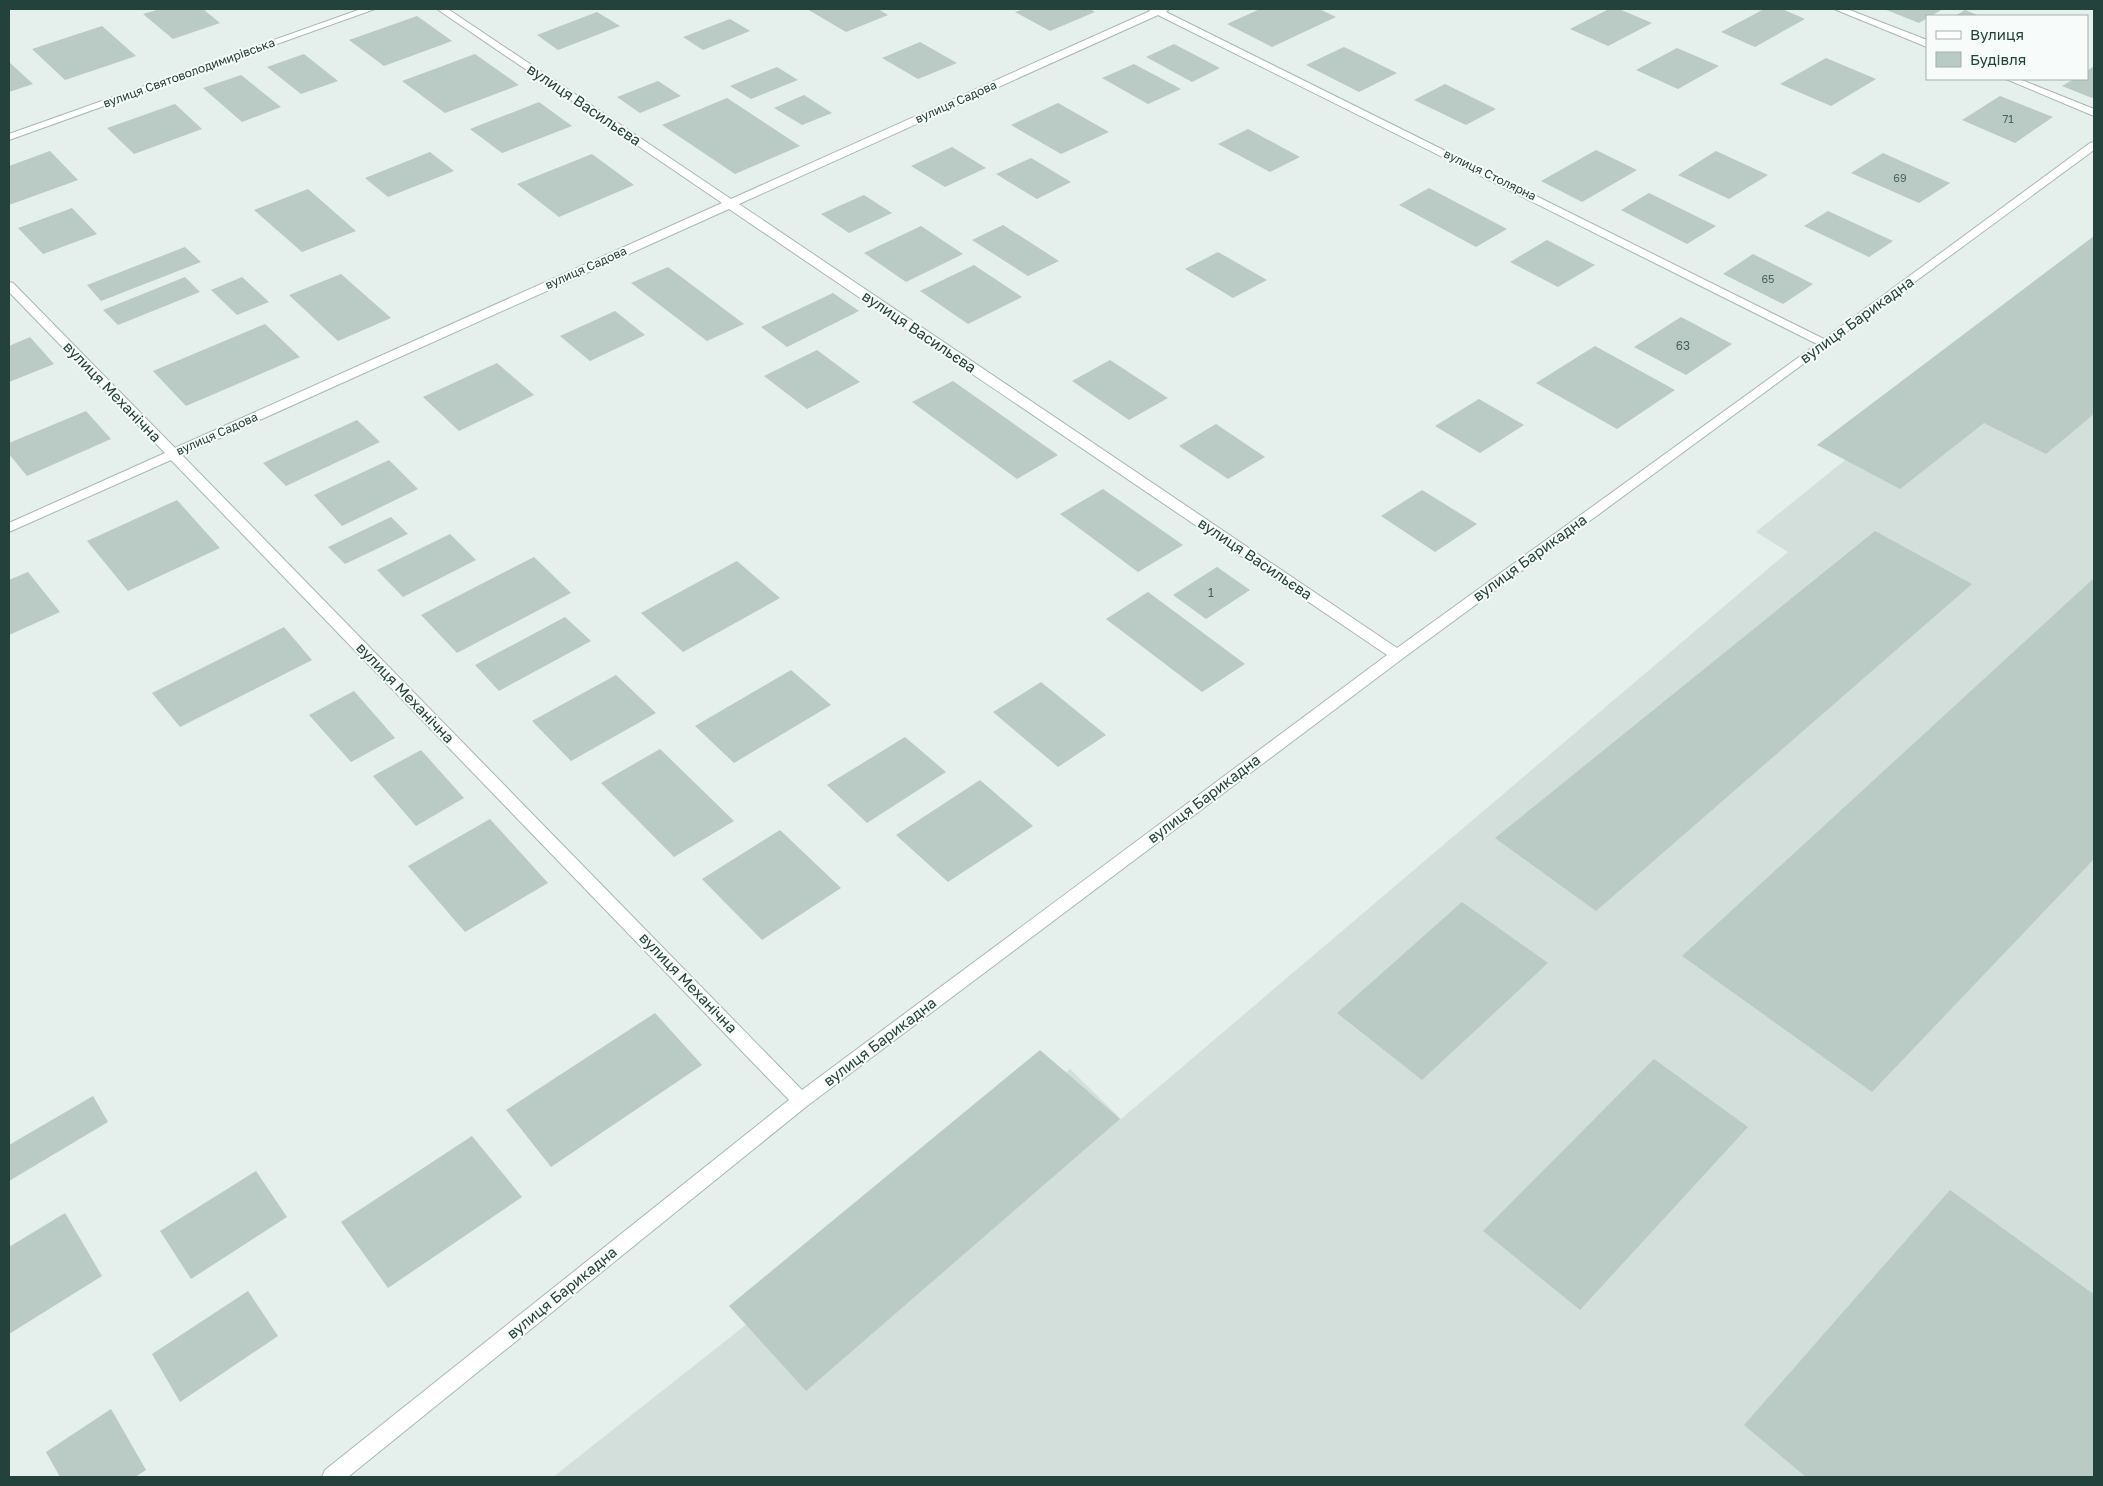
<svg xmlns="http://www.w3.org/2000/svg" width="2103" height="1486" viewBox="0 0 2103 1486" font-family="'Golos Text',sans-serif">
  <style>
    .built { fill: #d3dfda }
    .building { fill: #bacac4 }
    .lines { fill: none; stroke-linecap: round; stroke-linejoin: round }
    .minor-casing { stroke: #a7b8b3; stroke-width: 2 }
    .minor { fill: #fff; fill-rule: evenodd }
    .labels { text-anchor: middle; stroke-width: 4; stroke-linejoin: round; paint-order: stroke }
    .far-number-label { font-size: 11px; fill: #49645d }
    .far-street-label { font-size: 12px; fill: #23423b; stroke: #f7fbf9 }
    .number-label { font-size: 12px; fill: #49645d }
    .street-label { font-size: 15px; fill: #23423b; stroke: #f7fbf9 }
  </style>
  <rect width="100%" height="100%" fill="#e5efeb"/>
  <!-- built -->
  <polygon class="built" points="2094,259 2094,1477 553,1477 1070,1069 1121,1119 1788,552 1756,532"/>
  <!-- building -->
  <g class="building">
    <polygon points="160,9 203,9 220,23 173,39 143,14"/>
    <polygon points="807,9 878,9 888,15 846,32"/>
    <polygon points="1024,9 1089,9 1095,12 1050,31 1015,12"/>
    <polygon points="1260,9 1319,9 1336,17 1272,47 1227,24"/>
    <polygon points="1609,9 1619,9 1652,23 1608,46 1570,29"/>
    <polygon points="1764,9 1782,9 1805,19 1755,47 1721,32"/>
    <polygon points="1884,9 1943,9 1919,23"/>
    <polygon points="1965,10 1980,16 1955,16"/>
    <polygon points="597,12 620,26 558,50 537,35"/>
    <polygon points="417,16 452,41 384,66 349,40"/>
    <polygon points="730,19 750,31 703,50 683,37"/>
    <polygon points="102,26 136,56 65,80 32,49"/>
    <polygon points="920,42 957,63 918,79 882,58"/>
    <polygon points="1174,44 1220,68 1192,82 1146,57"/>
    <polygon points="1344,47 1397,73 1359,92 1306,65"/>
    <polygon points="1677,48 1719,66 1678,89 1636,70"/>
    <polygon points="304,54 338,81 301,94 267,67"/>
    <polygon points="475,54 519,85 445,113 402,81"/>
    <polygon points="1826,58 1876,79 1831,106 1780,84"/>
    <polygon points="9,62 33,84 9,92"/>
    <polygon points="1134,64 1181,89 1148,104 1102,78"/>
    <polygon points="2094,66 2094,97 2092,98 2062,86 2074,79 2087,79 2087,71"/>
    <polygon points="777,67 798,80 751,99 730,86"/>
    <polygon points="241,75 281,107 242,122 203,88"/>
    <polygon points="658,81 681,96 640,113 617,97"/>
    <polygon points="1445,84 1496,109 1466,125 1414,100"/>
    <polygon points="804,95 832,113 802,125 774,108"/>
    <polygon points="2000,96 2053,117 2015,143 1962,120"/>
    <polygon points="727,98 800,146 735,174 662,125"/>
    <polygon points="539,102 572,126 502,153 470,129"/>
    <polygon points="1058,103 1109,132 1061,154 1011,125"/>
    <polygon points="175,104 202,129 134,154 107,128"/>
    <polygon points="1248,129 1300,157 1270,172 1218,144"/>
    <polygon points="952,147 986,168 945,187 911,166"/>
    <polygon points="1596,150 1637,170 1582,202 1541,181"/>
    <polygon points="50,151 78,180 9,205 9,166"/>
    <polygon points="1716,151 1768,175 1729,199 1678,175"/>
    <polygon points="430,152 454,171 388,197 365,178"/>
    <polygon points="1883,153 1950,183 1919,203 1851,173"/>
    <polygon points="592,154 634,185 559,217 517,184"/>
    <polygon points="1031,158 1071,182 1037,199 996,174"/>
    <polygon points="1429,188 1507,229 1476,247 1399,205"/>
    <polygon points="308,189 356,231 302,252 254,210"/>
    <polygon points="1649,193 1716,226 1687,244 1621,210"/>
    <polygon points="864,195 892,213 849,233 821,214"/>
    <polygon points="72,208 97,234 43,254 18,228"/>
    <polygon points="1828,211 1893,241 1869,257 1804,226"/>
    <polygon points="1003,225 1059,261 1028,276 972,240"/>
    <polygon points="921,226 963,254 906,282 864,253"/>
    <polygon points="2094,236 2094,414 2046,454 1984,423 1900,489 1817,445"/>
    <polygon points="1547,240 1595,265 1558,287 1510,262"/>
    <polygon points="185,247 201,262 101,301 87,285"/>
    <polygon points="1218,252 1267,280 1233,298 1185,269"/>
    <polygon points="1753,254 1813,284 1783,304 1723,274"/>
    <polygon points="974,265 1022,297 968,324 920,291"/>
    <polygon points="668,267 744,324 707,341 631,283"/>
    <polygon points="341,274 391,318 338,341 289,295"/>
    <polygon points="185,277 200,292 118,325 103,310"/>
    <polygon points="242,277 269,302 237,315 211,290"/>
    <polygon points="833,293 859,311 787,347 761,327"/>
    <polygon points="615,311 645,335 590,361 560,336"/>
    <polygon points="1681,317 1732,344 1686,375 1634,347"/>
    <polygon points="265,324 300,357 186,406 153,371"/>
    <polygon points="30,337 54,364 9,382 9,346"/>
    <polygon points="1595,346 1675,390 1617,429 1536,383"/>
    <polygon points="817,350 860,382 807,409 764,376"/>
    <polygon points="1110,360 1168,398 1129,420 1072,381"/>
    <polygon points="497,363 534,395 459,431 423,397"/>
    <polygon points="953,381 1058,455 1017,479 912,402"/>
    <polygon points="1479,399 1524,425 1480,453 1435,426"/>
    <polygon points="86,411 111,439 27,476 9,454 9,443"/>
    <polygon points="357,420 380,442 286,486 263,463"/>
    <polygon points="1216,424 1265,457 1228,479 1179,446"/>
    <polygon points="389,460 418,489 342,526 314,495"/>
    <polygon points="1103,489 1183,545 1138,572 1060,514"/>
    <polygon points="1422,490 1477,524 1435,552 1381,516"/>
    <polygon points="177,500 220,548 128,591 87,541"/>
    <polygon points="391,517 408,534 345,564 328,547"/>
    <polygon points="1875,531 1972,584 1596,911 1495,838"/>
    <polygon points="450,534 476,560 403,597 377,570"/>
    <polygon points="534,557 571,593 457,653 421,615"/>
    <polygon points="737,561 780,598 683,652 641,613"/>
    <polygon points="1217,567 1250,590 1206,619 1173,595"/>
    <polygon points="28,572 60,612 9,635 9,580"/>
    <polygon points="2094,578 2094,859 1872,1092 1682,956"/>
    <polygon points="1148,592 1245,664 1202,692 1106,619"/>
    <polygon points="565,617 591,641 499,691 475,665"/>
    <polygon points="284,627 312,660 180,727 152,693"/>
    <polygon points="791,670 831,705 734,763 695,726"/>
    <polygon points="616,675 656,713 571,761 532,721"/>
    <polygon points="1041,682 1106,735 1058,767 993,712"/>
    <polygon points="354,691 395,738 351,762 309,715"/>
    <polygon points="905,737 946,772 867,823 827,785"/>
    <polygon points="660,749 734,821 674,857 601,783"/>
    <polygon points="421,750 464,798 416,826 373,776"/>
    <polygon points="980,780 1033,826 948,882 896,835"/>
    <polygon points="490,819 548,883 465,932 408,866"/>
    <polygon points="780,830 841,888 762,940 702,879"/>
    <polygon points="1462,902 1548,963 1422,1080 1337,1013"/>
    <polygon points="655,1013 702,1065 551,1167 506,1110"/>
    <polygon points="1040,1050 1120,1119 806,1391 729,1306"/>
    <polygon points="1654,1059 1748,1127 1580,1310 1483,1231"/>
    <polygon points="93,1096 108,1122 9,1181 9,1145"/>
    <polygon points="472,1136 522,1197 388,1288 341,1222"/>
    <polygon points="256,1171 287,1217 191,1279 160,1231"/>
    <polygon points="1950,1190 2092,1293 2094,1290 2094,1477 1806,1477 1744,1425"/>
    <polygon points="65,1213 102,1276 9,1334 9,1247"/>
    <polygon points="248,1291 278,1336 180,1402 152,1354"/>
    <polygon points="111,1409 146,1470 135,1477 60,1477 46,1452"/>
  </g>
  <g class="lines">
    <defs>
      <g id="minor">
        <polygon points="361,9 375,9 9,140 9,134"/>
        <path d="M437,9H448L731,199L1150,11L1148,9H1169L1166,12L1824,339L2090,143L2094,142V150L1402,659L807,1106L348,1477H322L325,1470L789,1100L171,460L9,532V523L165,453L9,292V282L13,283L175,448L722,203ZM1158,15L1817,344L1397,648L739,204ZM729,209L1387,655L802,1090L182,455Z"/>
        <polygon points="1834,9 1847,9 1927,40 1927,47"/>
        <polygon points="2006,79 2019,79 2094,109 2094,116"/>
      </g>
    </defs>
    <!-- minor casing -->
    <use href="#minor" class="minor-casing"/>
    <!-- minor -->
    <use href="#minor" class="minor"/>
  </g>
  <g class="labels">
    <!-- far-number labels -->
    <g class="far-number-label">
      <text x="2008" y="123">71</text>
      <text x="1900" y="182">69</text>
      <text x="1768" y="283">65</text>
    </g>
    <!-- far-street labels -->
    <g class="far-street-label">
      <text transform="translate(189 73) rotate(-20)" y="4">вулиця Святоволодимирівська</text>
      <text transform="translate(956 102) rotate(-24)" y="4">вулиця Садова</text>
      <text transform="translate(1490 175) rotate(26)" y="4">вулиця Столярна</text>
      <text transform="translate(586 268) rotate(-24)" y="4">вулиця Садова</text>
      <text transform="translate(217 434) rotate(-24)" y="4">вулиця Садова</text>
    </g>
    <!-- number labels -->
    <g class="number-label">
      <text x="1683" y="350">63</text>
      <text x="1211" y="597">1</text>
    </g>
    <!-- street labels -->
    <g class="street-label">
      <text transform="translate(584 105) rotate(34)" y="5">вулиця Васильєва</text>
      <text transform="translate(1857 320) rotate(-36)" y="5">вулиця Барикадна</text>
      <text transform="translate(919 332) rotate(34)" y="5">вулиця Васильєва</text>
      <text transform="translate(112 392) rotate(46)" y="5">вулиця Механічна</text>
      <text transform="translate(1530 558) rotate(-36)" y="5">вулиця Барикадна</text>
      <text transform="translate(1255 559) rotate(34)" y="5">вулиця Васильєва</text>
      <text transform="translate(405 693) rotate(46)" y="5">вулиця Механічна</text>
      <text transform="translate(1204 799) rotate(-37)" y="5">вулиця Барикадна</text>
      <text transform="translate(688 983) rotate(46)" y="5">вулиця Механічна</text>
      <text transform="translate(880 1042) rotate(-37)" y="5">вулиця Барикадна</text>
      <text transform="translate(562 1293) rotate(-39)" y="5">вулиця Барикадна</text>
    </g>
  </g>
  <!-- border -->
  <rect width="2103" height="1486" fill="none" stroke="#23423b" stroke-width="20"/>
  <!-- legend -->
  <rect x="1926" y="15" width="162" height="65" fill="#f7fbf9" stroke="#a2b1ad"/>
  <rect x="1936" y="31" width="25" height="8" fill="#ffffff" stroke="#a2b1ad"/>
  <text x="1970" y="40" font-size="15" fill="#23423b">Вулиця</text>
  <rect x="1936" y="52" width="25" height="15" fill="#bacac4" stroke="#a2b1ad"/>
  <text x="1970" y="65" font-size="15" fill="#23423b">Будівля</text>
</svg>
